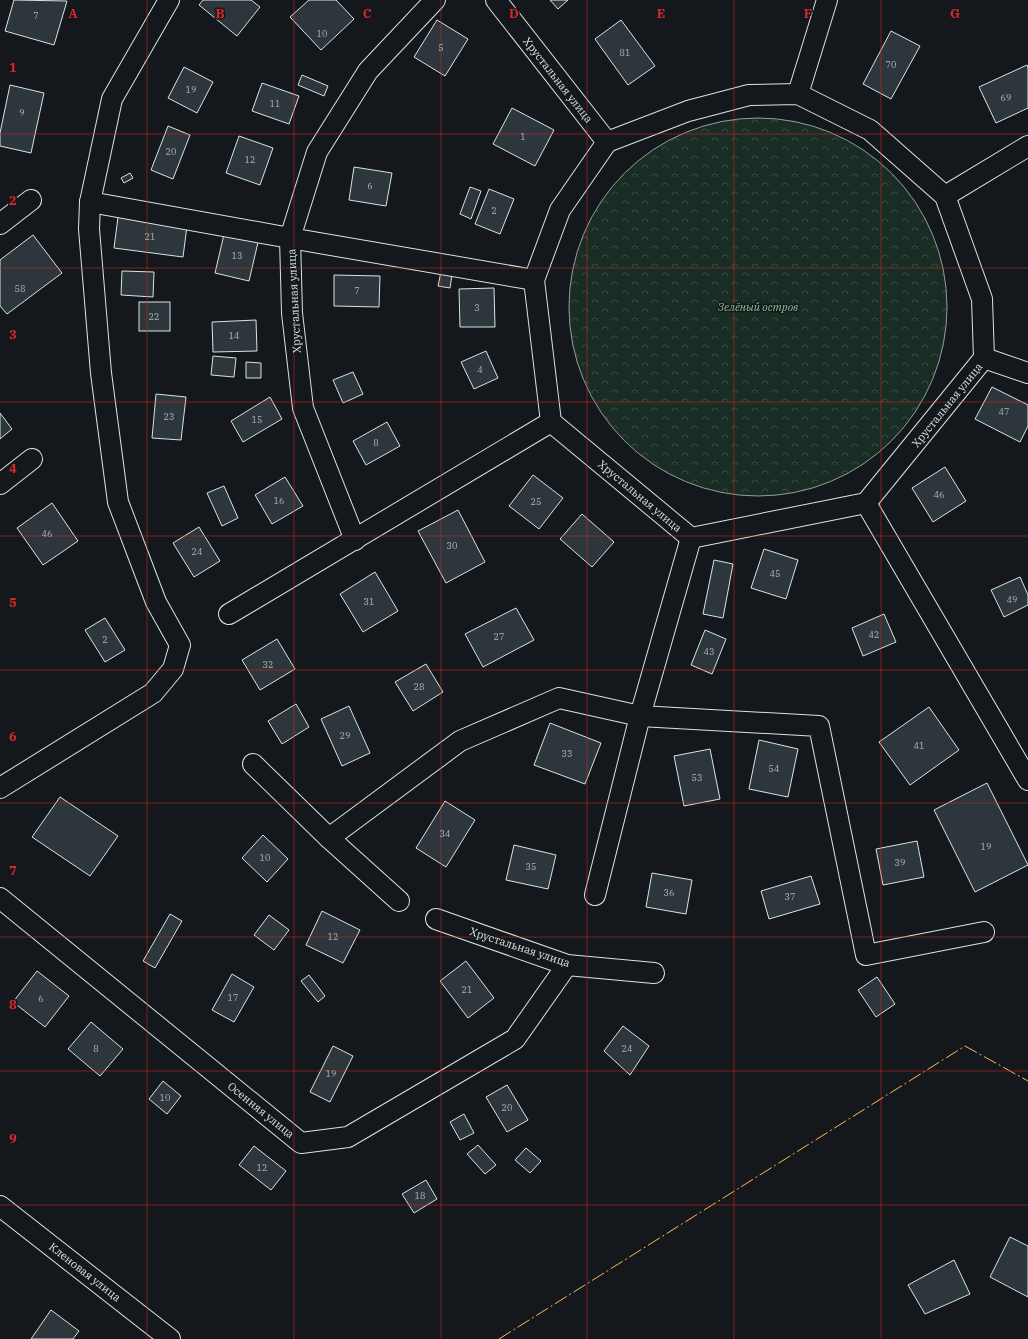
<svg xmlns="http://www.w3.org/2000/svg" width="1028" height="1339" viewBox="0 0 1028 1339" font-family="'IBM Plex Serif',serif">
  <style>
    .forest { fill: url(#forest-crowns); stroke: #939e99 }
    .building { fill: #2c363c; stroke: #d8e6dc }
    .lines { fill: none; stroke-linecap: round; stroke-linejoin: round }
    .minor-casing { stroke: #d8e6dc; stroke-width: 22 }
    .minor { stroke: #14181c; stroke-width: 20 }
    .power { stroke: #ffb74d; stroke-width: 1; stroke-dasharray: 14 3 2 3; stroke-linecap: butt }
    .grid { fill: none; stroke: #d62828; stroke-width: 1; stroke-opacity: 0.55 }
    .labels { text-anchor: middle; stroke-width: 3; stroke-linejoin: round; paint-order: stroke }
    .number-label { font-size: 9px; fill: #adbab4 }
    .street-label { font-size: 11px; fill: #d8e6dc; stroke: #14181c }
    .park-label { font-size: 11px; font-style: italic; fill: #8ac095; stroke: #14181c }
    .grid-label { font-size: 13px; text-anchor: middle; font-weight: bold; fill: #d62828; stroke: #14181c; stroke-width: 3; stroke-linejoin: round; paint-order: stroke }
  </style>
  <defs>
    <pattern id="forest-crowns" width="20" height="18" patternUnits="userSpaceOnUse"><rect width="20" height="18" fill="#1a2d24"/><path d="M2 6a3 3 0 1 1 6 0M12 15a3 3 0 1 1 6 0" fill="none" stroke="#3b4b43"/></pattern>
  </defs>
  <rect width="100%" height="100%" fill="#14181c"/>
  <!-- forest -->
  <circle class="forest" cx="758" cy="307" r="189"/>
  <!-- building -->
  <g class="building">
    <polygon points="14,0 67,1 54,45 5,31"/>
    <polygon points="203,0 251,0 260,7 237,36 199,5"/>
    <polygon points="309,0 336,0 354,19 321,50 290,17"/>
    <polygon points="550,0 568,0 558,9"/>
    <polygon points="437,20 468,39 445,76 414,57"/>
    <polygon points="621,20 655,66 628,85 595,39"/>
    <polygon points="891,31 920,46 891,99 863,84"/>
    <polygon points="1027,65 1028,68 1028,108 996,123 979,87"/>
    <polygon points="184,67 213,82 197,113 168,98"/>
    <polygon points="302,75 328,86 324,96 298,85"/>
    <polygon points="262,83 299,96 289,124 252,111"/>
    <polygon points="10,85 44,93 31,153 0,146 0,133"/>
    <polygon points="512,108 554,130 535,166 493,144"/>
    <polygon points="168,126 190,135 173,179 151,170"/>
    <polygon points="239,136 273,148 260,185 226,173"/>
    <polygon points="354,167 392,173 386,206 349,200"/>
    <polygon points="130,173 133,178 124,183 121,178"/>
    <polygon points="470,187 481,191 471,219 460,214"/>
    <polygon points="489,189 514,199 500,234 475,224"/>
    <polygon points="118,217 187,226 183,257 114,248"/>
    <polygon points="225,230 259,238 249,281 215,273"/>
    <polygon points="33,235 62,273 7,314 0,306 0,260"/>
    <polygon points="122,271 154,272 153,297 121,295"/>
    <polygon points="441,272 452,275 450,288 438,286"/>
    <polygon points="334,275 380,276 379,307 334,306"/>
    <polygon points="494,288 495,327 460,327 459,289"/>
    <rect x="139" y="302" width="31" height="29"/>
    <polygon points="256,320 257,351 213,352 212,322"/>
    <polygon points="486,351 498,378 474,389 461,362"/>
    <polygon points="213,356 236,358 234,377 211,375"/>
    <polygon points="246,362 261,363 261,378 246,378"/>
    <polygon points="353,372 363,394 343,403 333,380"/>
    <polygon points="992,387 1028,405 1028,426 1020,442 975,419"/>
    <polygon points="156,394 186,397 181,440 152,438"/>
    <polygon points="270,397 282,419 243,442 231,421"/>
    <polygon points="0,413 12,429 0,439"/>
    <polygon points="387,422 400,446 366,465 353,441"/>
    <polygon points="945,467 966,501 933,522 912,488"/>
    <polygon points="533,475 563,498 539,529 509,506"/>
    <polygon points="285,477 303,506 272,524 255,495"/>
    <polygon points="224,486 238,518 222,526 207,493"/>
    <polygon points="52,503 78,541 43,565 17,528"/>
    <polygon points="458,510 485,562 446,583 418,531"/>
    <polygon points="582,514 614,542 592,567 560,539"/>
    <polygon points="199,527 220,561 194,577 173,543"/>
    <polygon points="764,549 798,560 786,599 751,588"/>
    <polygon points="714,560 733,564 723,618 703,614"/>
    <polygon points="375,572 398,611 363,632 340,594"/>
    <polygon points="1020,577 1028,595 1028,605 1004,617 991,590"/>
    <polygon points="516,608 534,640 483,667 465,634"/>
    <polygon points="884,614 896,642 863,656 852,628"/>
    <polygon points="105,618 125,650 105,662 85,630"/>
    <polygon points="705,630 726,639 712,674 691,665"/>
    <polygon points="277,639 295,669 260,690 242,660"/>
    <polygon points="426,664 443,692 413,711 395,682"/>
    <polygon points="296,704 309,727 282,744 268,721"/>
    <polygon points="349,706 370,753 342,766 321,719"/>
    <polygon points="929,707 959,750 910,785 879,742"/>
    <polygon points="550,723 601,743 585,784 534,765"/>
    <polygon points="759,740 798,749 788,797 749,789"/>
    <polygon points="710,749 720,799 684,806 674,756"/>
    <polygon points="987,783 1028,865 975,892 934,810"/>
    <polygon points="60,797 118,836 90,876 32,837"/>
    <polygon points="445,801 475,820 446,867 416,848"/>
    <polygon points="263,835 288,859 267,882 242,858"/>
    <polygon points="917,841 924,877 883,885 876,849"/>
    <polygon points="514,845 556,855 548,889 506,880"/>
    <polygon points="652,873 692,880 686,914 646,907"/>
    <polygon points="811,876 820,904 769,919 761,891"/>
    <polygon points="322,911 360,930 343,963 306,945"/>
    <polygon points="170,914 182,921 155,968 143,961"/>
    <polygon points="269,915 289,930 274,950 254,935"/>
    <polygon points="466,961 494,998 468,1018 440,981"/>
    <polygon points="37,971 69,996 45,1027 13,1002"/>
    <polygon points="232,974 254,987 234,1022 212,1010"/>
    <polygon points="309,975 325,996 318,1002 301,981"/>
    <polygon points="877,977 895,1004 876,1017 858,990"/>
    <polygon points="91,1022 123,1049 100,1076 68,1049"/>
    <polygon points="623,1026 649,1046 630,1075 604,1051"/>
    <polygon points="333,1046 353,1056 330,1102 310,1092"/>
    <polygon points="163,1081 181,1096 167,1114 149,1099"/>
    <polygon points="507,1085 528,1120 507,1132 486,1097"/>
    <polygon points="464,1114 474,1133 460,1140 450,1122"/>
    <polygon points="478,1145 496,1165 485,1174 467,1154"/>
    <polygon points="254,1146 286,1171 271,1190 239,1165"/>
    <polygon points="526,1148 541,1161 530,1173 515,1160"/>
    <polygon points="426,1180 437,1199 414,1213 402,1194"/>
    <polygon points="1010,1237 1028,1246 1028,1297 990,1277"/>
    <polygon points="954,1260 970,1294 925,1314 908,1285"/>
    <polygon points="51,1310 79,1331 73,1339 31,1339"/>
  </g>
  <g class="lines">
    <defs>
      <g id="minor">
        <polyline points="496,0 607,142"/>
        <polygon points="798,94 870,130 945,196 982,299 984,358 866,503 691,538 551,422 534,280 560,210 607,142 688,111 749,95"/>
        <polyline points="798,94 827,0"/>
        <polyline points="945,196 1028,146"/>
        <polyline points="90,202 290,238 534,280"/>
        <polyline points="0,224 31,200"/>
        <polyline points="984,358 1028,373"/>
        <polyline points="0,484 32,459"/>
        <polyline points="866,503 1028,780"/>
        <polyline points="355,540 303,408 292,313 290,238 317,152 368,71 435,0"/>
        <polyline points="229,614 551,422"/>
        <polyline points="253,764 329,838 399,901"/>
        <polyline points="0,788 153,693 173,669 180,645 156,602 118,502 101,373 89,229 90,202 112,99 169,0"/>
        <polyline points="329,838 460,741 559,698 640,716 819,726 866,955 984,932"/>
        <polyline points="595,895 640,716 691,538"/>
        <polyline points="0,898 301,1143 348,1137 515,1039 567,965"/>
        <polyline points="436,919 567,965 654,973"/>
        <polyline points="0,1206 170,1339"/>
      </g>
    </defs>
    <!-- minor casing -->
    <use href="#minor" class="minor-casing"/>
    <!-- minor -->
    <use href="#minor" class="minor"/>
    <!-- power -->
    <polyline class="power" points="499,1339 965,1046 1028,1081"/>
  </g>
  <!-- grid -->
  <path class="grid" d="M147,0V1339M294,0V1339M441,0V1339M587,0V1339M734,0V1339M881,0V1339M0,134H1028M0,268H1028M0,402H1028M0,536H1028M0,670H1028M0,803H1028M0,937H1028M0,1071H1028M0,1205H1028"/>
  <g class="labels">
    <!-- number labels -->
    <g class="number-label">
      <text x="36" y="19">7</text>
      <text x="322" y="37">10</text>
      <text x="441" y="51">5</text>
      <text x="625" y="56">81</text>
      <text x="891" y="68">70</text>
      <text x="191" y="93">19</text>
      <text x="1006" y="101">69</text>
      <text x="275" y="107">11</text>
      <text x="22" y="116">9</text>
      <text x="523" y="140">1</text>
      <text x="171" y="155">20</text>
      <text x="250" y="163">12</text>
      <text x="370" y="189">6</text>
      <text x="494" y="214">2</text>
      <text x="150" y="240">21</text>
      <text x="237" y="259">13</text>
      <text x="20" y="292">58</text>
      <text x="357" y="294">7</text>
      <text x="477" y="311">3</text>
      <text x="154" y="320">22</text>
      <text x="234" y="339">14</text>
      <text x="480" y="373">4</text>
      <text x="1004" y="415">47</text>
      <text x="169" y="420">23</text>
      <text x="257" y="423">15</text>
      <text x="376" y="446">8</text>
      <text x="939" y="498">46</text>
      <text x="279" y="504">16</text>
      <text x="536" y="505">25</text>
      <text x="47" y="537">46</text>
      <text x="452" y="549">30</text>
      <text x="197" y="555">24</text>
      <text x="775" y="577">45</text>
      <text x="1012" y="603">49</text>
      <text x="369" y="605">31</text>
      <text x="874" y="638">42</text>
      <text x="499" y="640">27</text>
      <text x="105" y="643">2</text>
      <text x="709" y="655">43</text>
      <text x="268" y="668">32</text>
      <text x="419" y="690">28</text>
      <text x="345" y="739">29</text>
      <text x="919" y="749">41</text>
      <text x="567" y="757">33</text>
      <text x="774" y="772">54</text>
      <text x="697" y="781">53</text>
      <text x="445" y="837">34</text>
      <text x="986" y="850">19</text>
      <text x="265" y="861">10</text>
      <text x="900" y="866">39</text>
      <text x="531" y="870">35</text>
      <text x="669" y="896">36</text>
      <text x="790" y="900">37</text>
      <text x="333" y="940">12</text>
      <text x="467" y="993">21</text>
      <text x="233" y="1001">17</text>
      <text x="41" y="1002">6</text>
      <text x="96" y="1052">8</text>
      <text x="627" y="1052">24</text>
      <text x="331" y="1077">19</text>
      <text x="165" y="1101">10</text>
      <text x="507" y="1111">20</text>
      <text x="262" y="1171">12</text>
      <text x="420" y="1199">18</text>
    </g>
    <!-- street labels -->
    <g class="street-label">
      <text transform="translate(558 80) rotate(52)" y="4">Хрустальная улица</text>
      <text transform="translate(294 301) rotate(-93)" y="4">Хрустальная улица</text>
      <text transform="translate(947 405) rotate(-51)" y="4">Хрустальная улица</text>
      <text transform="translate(640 496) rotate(40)" y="4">Хрустальная улица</text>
      <text transform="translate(520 947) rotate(18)" y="4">Хрустальная улица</text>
      <text transform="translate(261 1110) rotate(39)" y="4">Осенняя улица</text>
      <text transform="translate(85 1272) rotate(38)" y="4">Кленовая улица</text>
    </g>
    <!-- park labels -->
    <g class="park-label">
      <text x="758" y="311">Зелёный остров</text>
    </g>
  </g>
  <g class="grid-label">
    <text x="73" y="18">A</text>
    <text x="220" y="18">B</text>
    <text x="367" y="18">C</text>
    <text x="514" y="18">D</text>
    <text x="661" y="18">E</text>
    <text x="808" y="18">F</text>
    <text x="955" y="18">G</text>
    <text x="13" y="72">1</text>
    <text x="13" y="205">2</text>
    <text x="13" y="339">3</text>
    <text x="13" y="473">4</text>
    <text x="13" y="607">5</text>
    <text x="13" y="741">6</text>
    <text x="13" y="875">7</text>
    <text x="13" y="1009">8</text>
    <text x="13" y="1143">9</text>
  </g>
</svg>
